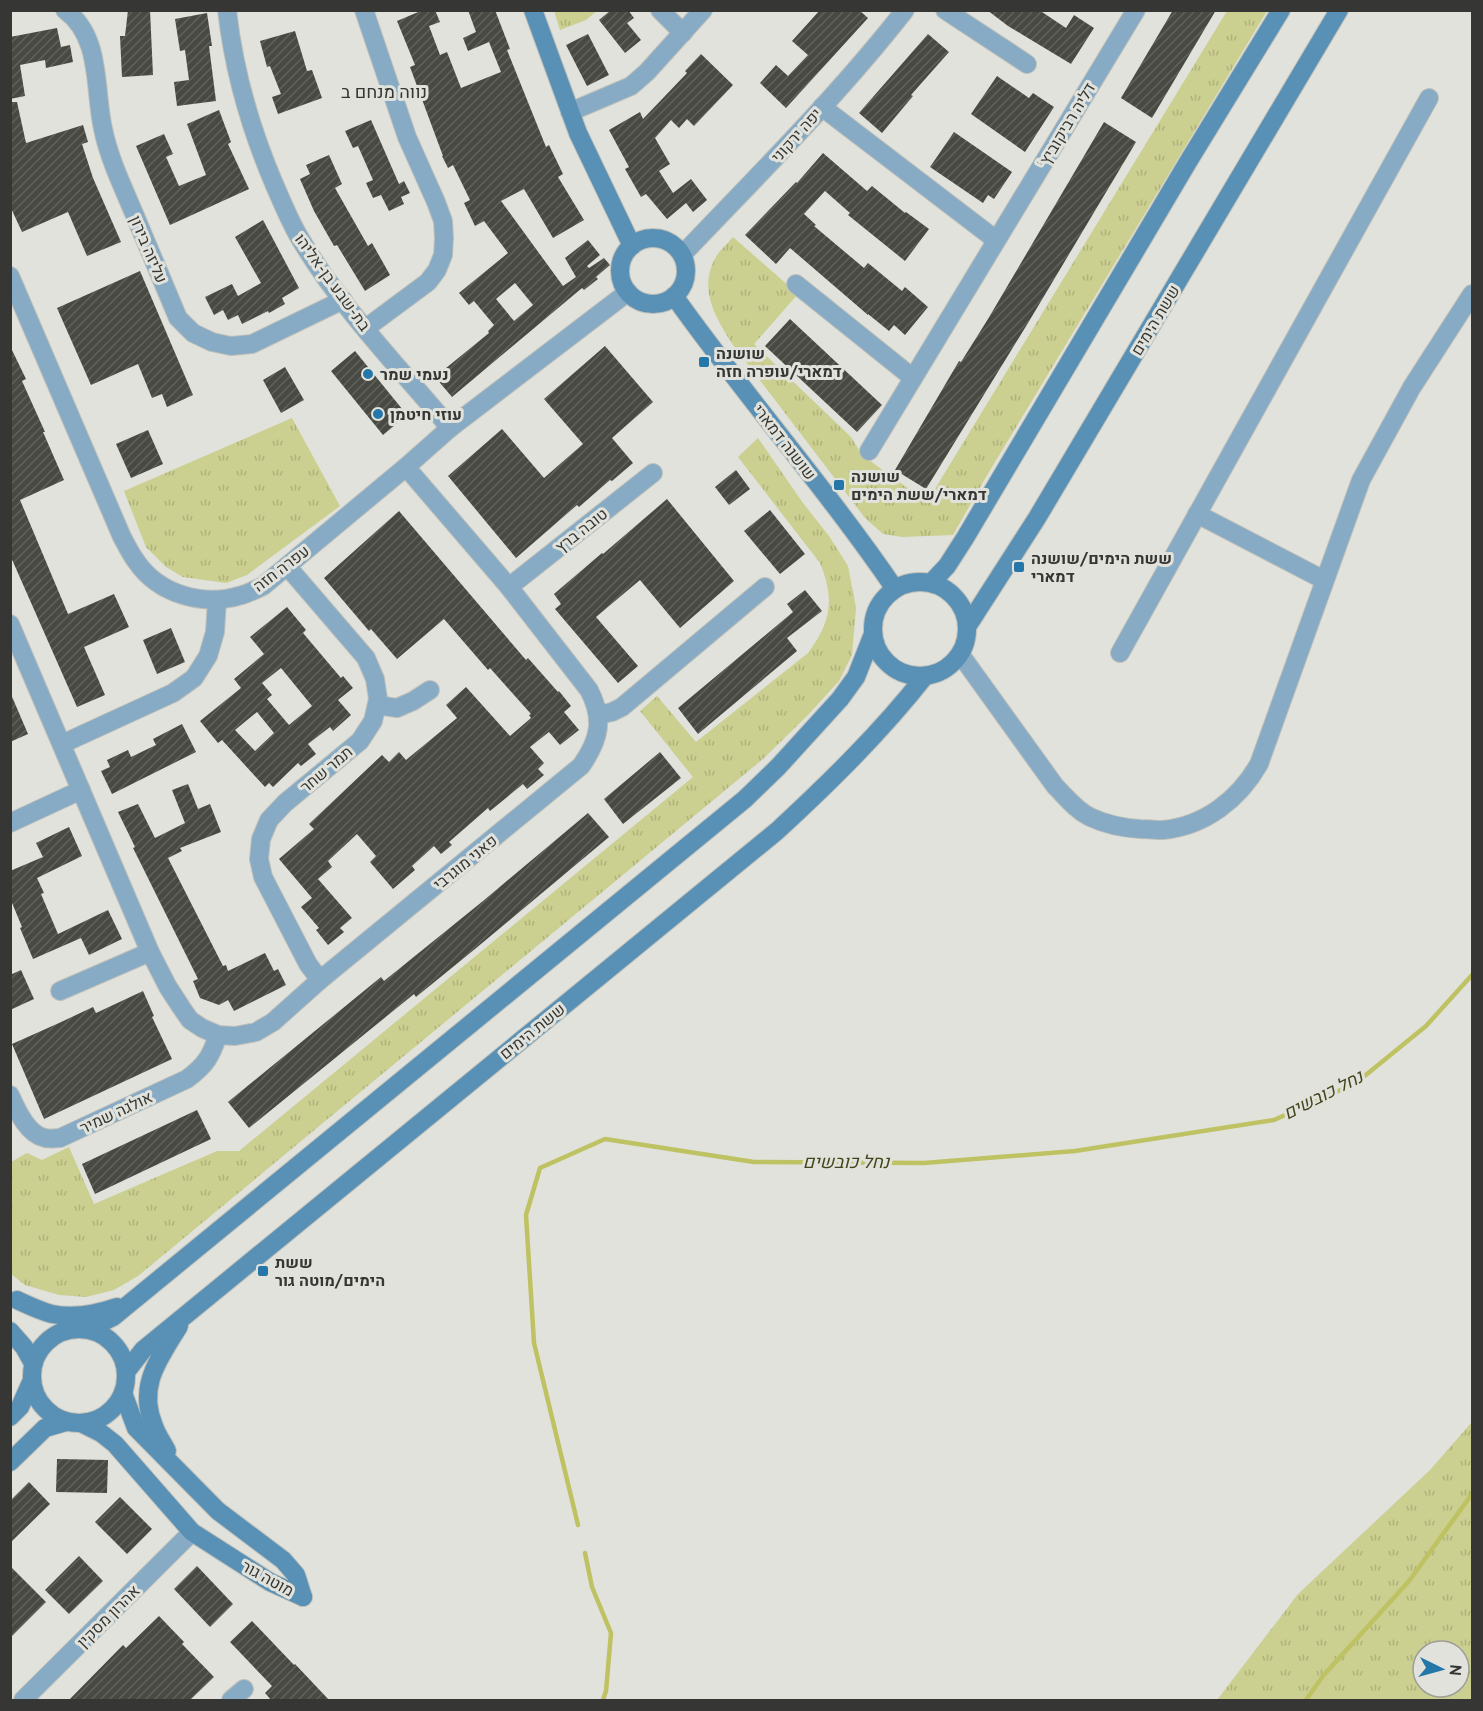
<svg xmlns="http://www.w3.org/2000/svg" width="1483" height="1711" viewBox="0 0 1483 1711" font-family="Overpass,Heebo,sans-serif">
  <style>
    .grass { fill: url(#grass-tufts); fill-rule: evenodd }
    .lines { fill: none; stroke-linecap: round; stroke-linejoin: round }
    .stream { stroke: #bec262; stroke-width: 4.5 }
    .building { fill: url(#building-hatch); fill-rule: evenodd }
    .street-casing { stroke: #bfc0ba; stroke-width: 20 }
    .secondary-casing { stroke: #bfc0ba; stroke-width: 20 }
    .street { stroke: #87abc5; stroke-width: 18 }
    .secondary { stroke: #5990b5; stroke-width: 18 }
    .poi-dot { fill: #2477a8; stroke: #e1e2db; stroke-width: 2 }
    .labels { text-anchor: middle; stroke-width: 6; stroke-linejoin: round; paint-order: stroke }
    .street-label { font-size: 16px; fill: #363734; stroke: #e1e2db }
    .poi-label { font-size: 16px; font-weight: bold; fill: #363734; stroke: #e1e2db; text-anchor: start }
    .neighbourhood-label { font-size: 18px; fill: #363734; stroke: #e1e2db }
    .water-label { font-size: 18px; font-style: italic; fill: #45461e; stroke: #e1e2db }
  </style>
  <defs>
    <pattern id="grass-tufts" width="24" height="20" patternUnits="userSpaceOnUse" patternTransform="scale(1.5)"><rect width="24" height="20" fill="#cbcf8f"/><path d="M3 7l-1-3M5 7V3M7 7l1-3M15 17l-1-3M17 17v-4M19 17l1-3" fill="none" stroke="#afb27c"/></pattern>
    <pattern id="building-hatch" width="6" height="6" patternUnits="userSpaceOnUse" patternTransform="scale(1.5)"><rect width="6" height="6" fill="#484943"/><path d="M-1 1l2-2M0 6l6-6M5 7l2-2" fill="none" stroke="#61615c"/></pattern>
  </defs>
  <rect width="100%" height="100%" fill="#e1e2db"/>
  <!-- grass -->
  <g class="grass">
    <polygon points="554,11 554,10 597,11 586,20 560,30"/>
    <path d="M1227,11H1267L986,477L953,535L902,537L883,534L865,518L733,345C715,317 697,288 717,255C721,249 728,243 733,237L798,294L754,344L851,437L862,455L927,502Z"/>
    <polygon points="292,418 340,506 247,575 226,583 183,577 166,567 146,547 124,491"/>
    <path d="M758,438L803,503L829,536L848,566L856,608L852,655L839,681L808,715L763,759L138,1276L114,1290L86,1297L59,1295L25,1285L11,1274V1162L27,1153L42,1160L69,1147L94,1204L217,1151H239L693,777L640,711L657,696L696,742L808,653C831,622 835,600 820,563L738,457Z"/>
    <path d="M1472,1422V1700H1217L1298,1594L1430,1470ZM1423,1651H1459V1687H1423Z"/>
  </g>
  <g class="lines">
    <!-- stream -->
    <g class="stream">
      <polyline points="578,1525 534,1343 526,1215 540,1168 605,1139 754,1162 924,1163 1075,1151 1274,1120 1356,1083 1426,1026 1472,975"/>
      <polyline points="585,1553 592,1587 611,1633 606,1691 603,1700"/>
      <polyline points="1306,1700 1323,1676 1409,1581 1472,1494"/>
    </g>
  </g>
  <!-- building -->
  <g class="building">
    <polygon points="128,10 150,10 153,75 122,77 120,36 125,36"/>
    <path d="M423,10H435L440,22L429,26L440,55L447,52L461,88L501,72L489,42L468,51L463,38L476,32L468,10H495L510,49L507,50L546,147L549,145L563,174L558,177L584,220L553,238L524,189L501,201L563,286L576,277L565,258L588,240L600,255L587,266L589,268L604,258L610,265L596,277L598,279L584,290L582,288L452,397L435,377L489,333L488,331L494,325L474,301L469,305L459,293L508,253L484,221L475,226L464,203L470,200L453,165L448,168L442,156H443L410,67L415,65L397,21ZM515,283L533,305L514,321L496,299Z"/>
    <polygon points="611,10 628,10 634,18 627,23 641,40 625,53 599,20"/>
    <polygon points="820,10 859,10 868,18 786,108 760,83 776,65 788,76 808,55 792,41"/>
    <polygon points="987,10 1039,10 1066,28 1074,15 1094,28 1071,64 1008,26"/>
    <polygon points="1173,10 1216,10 1152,118 1121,98"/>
    <polygon points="207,13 212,46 209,46 216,101 177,106 174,82 189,80 185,50 180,51 175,19"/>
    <polygon points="57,28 61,47 70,45 73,62 46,68 45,60 20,65 25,96 10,99 10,37"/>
    <polygon points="295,31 307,71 312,70 322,98 278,114 272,97 281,94 270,66 267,67 260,41"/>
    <polygon points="588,34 609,75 587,86 566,45"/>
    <polygon points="928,34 949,52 911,95 913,96 882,133 859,113"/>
    <polygon points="701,54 733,85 694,126 687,119 679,128 671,120 655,138 670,164 659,171 673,193 691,179 707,200 693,212 686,203 667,219 646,194 641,197 625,169 629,167 609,130 640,112 643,119 687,73 685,71"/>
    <polygon points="997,76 1029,98 1033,93 1054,107 1025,152 971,114"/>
    <polygon points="10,102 17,102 26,143 83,125 88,142 82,144 93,178 121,242 87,256 68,212 22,232 10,206"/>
    <polygon points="219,110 231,142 228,144 249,189 170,225 136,146 164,134 173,154 166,157 179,186 206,175 187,124"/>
    <polygon points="371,120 399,184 404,181 410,193 401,197 404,204 389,211 381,195 373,198 366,183 373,180 358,146 353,148 345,131"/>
    <polygon points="1104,122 1136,142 1028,323 926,489 895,470 959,361 961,362 988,319"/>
    <polygon points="954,132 1012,172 994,199 988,195 983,203 930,167"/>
    <polygon points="823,153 867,191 872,186 905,213 906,212 929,229 905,261 848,215 850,213 825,191 804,214 816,225 814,226 864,268 868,263 902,291 905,287 928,307 905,335 894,325 889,331 868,314 868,315 790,248 776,264 745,235 796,182 797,183"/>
    <polygon points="329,155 342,184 335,188 368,246 372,243 390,275 365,291 337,245 334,246 314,211 300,179 310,174 306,165"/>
    <polygon points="263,220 299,288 282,298 285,304 269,313 268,311 242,324 238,315 228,320 223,310 214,315 205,297 232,284 238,296 261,283 235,237"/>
    <polygon points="140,271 193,395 167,407 162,394 152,398 138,364 91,385 57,308"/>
    <polygon points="790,319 882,405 857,432 765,346"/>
    <polygon points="10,346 26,379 22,381 45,432 43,432 64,480 20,500 68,614 114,594 129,627 84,647 105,695 77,707 10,555"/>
    <polygon points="605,346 653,402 612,438 633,463 612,481 610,480 579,507 577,505 516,558 448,476 502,429 544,478 583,444 544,399"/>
    <polygon points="355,351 407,415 383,435 331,371"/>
    <polygon points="285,367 304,400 281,413 263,380"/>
    <polygon points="148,430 163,464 131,478 116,444"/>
    <polygon points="736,470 750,489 729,505 715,487"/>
    <polygon points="667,499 734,581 680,628 640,580 596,617 638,666 618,683 555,609 561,604 554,594 602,553 603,554"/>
    <polygon points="770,510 805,554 780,574 744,531"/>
    <polygon points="399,511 526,660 528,658 558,692 559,691 571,706 564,712 579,730 560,745 549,732 530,747 544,763 538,769 544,775 527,789 523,784 490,811 488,808 449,842 452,845 441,854 434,846 412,866 415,870 393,889 370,862 376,856 357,834 328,861 332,867 318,879 352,918 340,928 344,932 328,945 316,930 319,928 301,907 312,898 279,859 314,829 309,824 382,755 389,762 399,752 406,760 457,718 446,705 466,687 510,736 531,718 529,715 531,714 490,668 488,670 444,619 397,659 371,629 369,631 324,578"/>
    <polygon points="805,590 822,611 787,638 797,651 698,734 678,708 793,612 787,604"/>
    <path d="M287,607L306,630L303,633L341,678L343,676L353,688L338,700L351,715L333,731L330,727L308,744L316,754L301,766L298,763L273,787L269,783L265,787L222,740L218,743L200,721L241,688L234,679L264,654L250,637ZM281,668L312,706L289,725L267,699L272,695L262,683ZM257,712L274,733L255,751L235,730Z"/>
    <polygon points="171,628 185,662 157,674 143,640"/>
    <polygon points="10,692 28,734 10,742"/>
    <polygon points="182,724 196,752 112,794 101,771 110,767 107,760 128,750 131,757 156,745 153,739"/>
    <polygon points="660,752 681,778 623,824 604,799"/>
    <polygon points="188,784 198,809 210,804 221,832 180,848 182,851 168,858 223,966 226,965 228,971 265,953 274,971 278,969 286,985 234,1011 228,1000 219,1005 200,998 193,981 198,979 144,870 133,848 135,847 118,812 138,804 155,838 185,823 172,790"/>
    <polygon points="588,813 609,837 475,949 416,997 414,994 249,1128 228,1102 381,977 384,981 483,901"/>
    <polygon points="69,827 82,856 37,878 44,893 41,894 58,934 108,910 122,939 89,955 81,938 33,959 20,928 22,927 10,898 10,871 43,857 36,843"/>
    <polygon points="21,970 34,999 10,1010 10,975"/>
    <polygon points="143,991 154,1016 152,1017 172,1059 44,1119 12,1044 59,1023 93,1007 96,1013"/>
    <polygon points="197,1110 211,1139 95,1194 82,1164"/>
    <polygon points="57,1459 108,1460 107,1493 56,1492"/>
    <polygon points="29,1482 50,1504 10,1543 10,1501"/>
    <polygon points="120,1497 152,1529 127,1554 95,1522"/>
    <polygon points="79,1556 103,1581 69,1614 45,1590"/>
    <polygon points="10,1566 46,1602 10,1638"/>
    <polygon points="197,1566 233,1604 210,1627 174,1589"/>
    <polygon points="159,1616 184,1642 182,1644 214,1677 189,1701 68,1701 123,1645 126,1648"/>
    <polygon points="252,1621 294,1665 295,1664 330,1701 272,1701 265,1693 272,1686 230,1642"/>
  </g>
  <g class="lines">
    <defs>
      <g id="street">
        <path d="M65,10C102,37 94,89 103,129C109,158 122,185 133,211C148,247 163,282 178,318L193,333L212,342L231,346L252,344L343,300"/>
        <path d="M227,10C234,73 250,128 275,186C282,202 289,219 298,235C339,306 398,366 450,428"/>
        <polyline points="364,10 407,137 436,202 443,221 444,238 443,255 437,270 428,282 366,328"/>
        <polyline points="660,10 683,33"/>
        <polyline points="945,10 1027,64"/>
        <polyline points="822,107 996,240"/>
        <polyline points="570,112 631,86 647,72 703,10"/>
        <path d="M682,255C758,175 837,97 905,10"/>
        <path d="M10,276L122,537C126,544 130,553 136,561C159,595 204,607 242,595C249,593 257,589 263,586L406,467L450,428L628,292"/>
        <polyline points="796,284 913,378"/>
        <polyline points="869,451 1136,10"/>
        <polyline points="1197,514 1324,580"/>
        <polyline points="287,566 366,658 375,679 378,699 373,721 360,741 285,803 269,820 261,839 259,859 263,877 308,964 320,980"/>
        <polyline points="509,587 653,473"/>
        <path d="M10,624L150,952L168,987L181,1007L190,1020L202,1028L218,1035L235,1036L256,1032L273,1022L320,980L581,766C600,739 604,719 589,690L509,587L406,467"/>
        <polyline points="1120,653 1429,98"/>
        <path d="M960,654L1055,786C1066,797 1076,810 1090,817C1105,824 1123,828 1140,829C1147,829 1155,830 1163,830C1205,826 1239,799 1259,764L1361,480L1412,387L1472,294"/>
        <polyline points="377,705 397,708 413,701 430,690"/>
        <polyline points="598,715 612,712 622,707 765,587"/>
        <polyline points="62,744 173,693 194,678 208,656 215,632 217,600"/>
        <polyline points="10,823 81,790"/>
        <polyline points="60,991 150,952"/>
        <path d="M10,1095C17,1110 27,1134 45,1138C49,1139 56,1138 60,1138L187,1079C206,1065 211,1056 218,1035"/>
        <polyline points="23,1700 192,1532"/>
        <polyline points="231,1700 244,1689"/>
      </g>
      <g id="secondary">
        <polyline points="533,10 578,133 632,246"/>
        <circle cx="653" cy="271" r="33"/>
        <path d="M674,296C745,396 826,488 895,589"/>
        <circle cx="920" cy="629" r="47"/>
        <polyline points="931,583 947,566 965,538 1188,162 1281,10"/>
        <polyline points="967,627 1037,518 1339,10"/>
        <path d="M17,1300C28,1305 40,1311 52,1314C73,1318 97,1314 117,1307"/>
        <circle cx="79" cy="1376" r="47"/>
        <polyline points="89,1329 113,1317 745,799 778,767 840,699 856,677 873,634"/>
        <polyline points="10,1331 24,1347 33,1363"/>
        <path d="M126,1372L143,1350L777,831C830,782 881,732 925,676"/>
        <polyline points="123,1393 136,1428 218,1511 283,1560 296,1575 303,1597"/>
        <polyline points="10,1417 20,1407 32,1380"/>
        <polyline points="81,1423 101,1433 115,1444 192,1532 270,1582 303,1597"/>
        <path d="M167,1451C163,1443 157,1435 154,1426C137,1386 159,1359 179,1326"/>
        <polyline points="10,1462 45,1428 66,1422"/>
      </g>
    </defs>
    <!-- street casing -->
    <use href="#street" class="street-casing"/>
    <!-- secondary casing -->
    <use href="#secondary" class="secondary-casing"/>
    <!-- street -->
    <use href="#street" class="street"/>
    <!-- secondary -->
    <use href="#secondary" class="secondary"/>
  </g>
  <!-- markers -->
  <g class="poi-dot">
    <rect x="698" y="356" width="12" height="12" rx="3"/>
    <circle cx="368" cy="374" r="6"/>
    <circle cx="378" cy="414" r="6"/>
    <rect x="833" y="479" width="12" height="12" rx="3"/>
    <rect x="1013" y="561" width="12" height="12" rx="3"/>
    <rect x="257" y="1265" width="12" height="12" rx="3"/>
  </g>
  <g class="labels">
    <!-- street labels -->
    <g class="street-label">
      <text transform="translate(1066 125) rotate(-59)" y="6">'דליה רביקוביץ</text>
      <text transform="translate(796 135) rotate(-48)" y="6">יפה ירקוני</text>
      <text transform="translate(149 249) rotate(67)" y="6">עליזה בירון</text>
      <text transform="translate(333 282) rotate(54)" y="6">בת-שבע בן-אליהו</text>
      <text transform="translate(1155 320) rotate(-59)" y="6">ששת הימים</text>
      <text transform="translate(785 442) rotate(52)" y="6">שושנה דמארי</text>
      <text transform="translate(581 530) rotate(-38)" y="6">טובה ברץ</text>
      <text transform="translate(281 568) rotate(-37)" y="6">עפרה חזה</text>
      <text transform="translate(326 769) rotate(-40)" y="6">תמר שחר</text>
      <text transform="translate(465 862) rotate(-39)" y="6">פאני מוגרבי</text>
      <text transform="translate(532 1031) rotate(-39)" y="6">ששת הימים</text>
      <text transform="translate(116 1112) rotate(-25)" y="6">אולגה שמיר</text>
      <text transform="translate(268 1578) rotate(29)" y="6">מוטה גור</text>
      <text transform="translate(108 1616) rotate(-45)" y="6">אהרון מסקין</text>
    </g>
    <!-- poi labels -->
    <g class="poi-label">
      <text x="716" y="359">שושנה<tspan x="716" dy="18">דמארי/עופרה חזה</tspan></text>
      <text x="380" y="380">נעמי שמר</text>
      <text x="390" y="420">עוזי חיטמן</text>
      <text x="851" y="482">שושנה<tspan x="851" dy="18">דמארי/ששת הימים</tspan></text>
      <text x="1031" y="564">ששת הימים/שושנה<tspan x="1031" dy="18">דמארי</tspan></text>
      <text x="275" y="1268">ששת<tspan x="275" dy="18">הימים/מוטה גור</tspan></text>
    </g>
    <!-- neighbourhood labels -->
    <g class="neighbourhood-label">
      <text x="384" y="98">נווה מנחם ב</text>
    </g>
    <!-- water labels -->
    <g class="water-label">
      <text transform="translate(1323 1095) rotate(-27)" y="6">נחל כובשים</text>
      <text x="846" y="1168">נחל כובשים</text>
    </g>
  </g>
  <!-- border -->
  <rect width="1483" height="1711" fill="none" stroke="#363734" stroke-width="24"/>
  <!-- north arrow -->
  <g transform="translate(1441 1669) rotate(95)"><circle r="28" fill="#e1e2db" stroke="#9d9e98" stroke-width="1.5"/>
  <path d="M0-4.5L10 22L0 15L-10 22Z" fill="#2477a8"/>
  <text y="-9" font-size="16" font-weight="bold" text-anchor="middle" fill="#363734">N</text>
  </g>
</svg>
